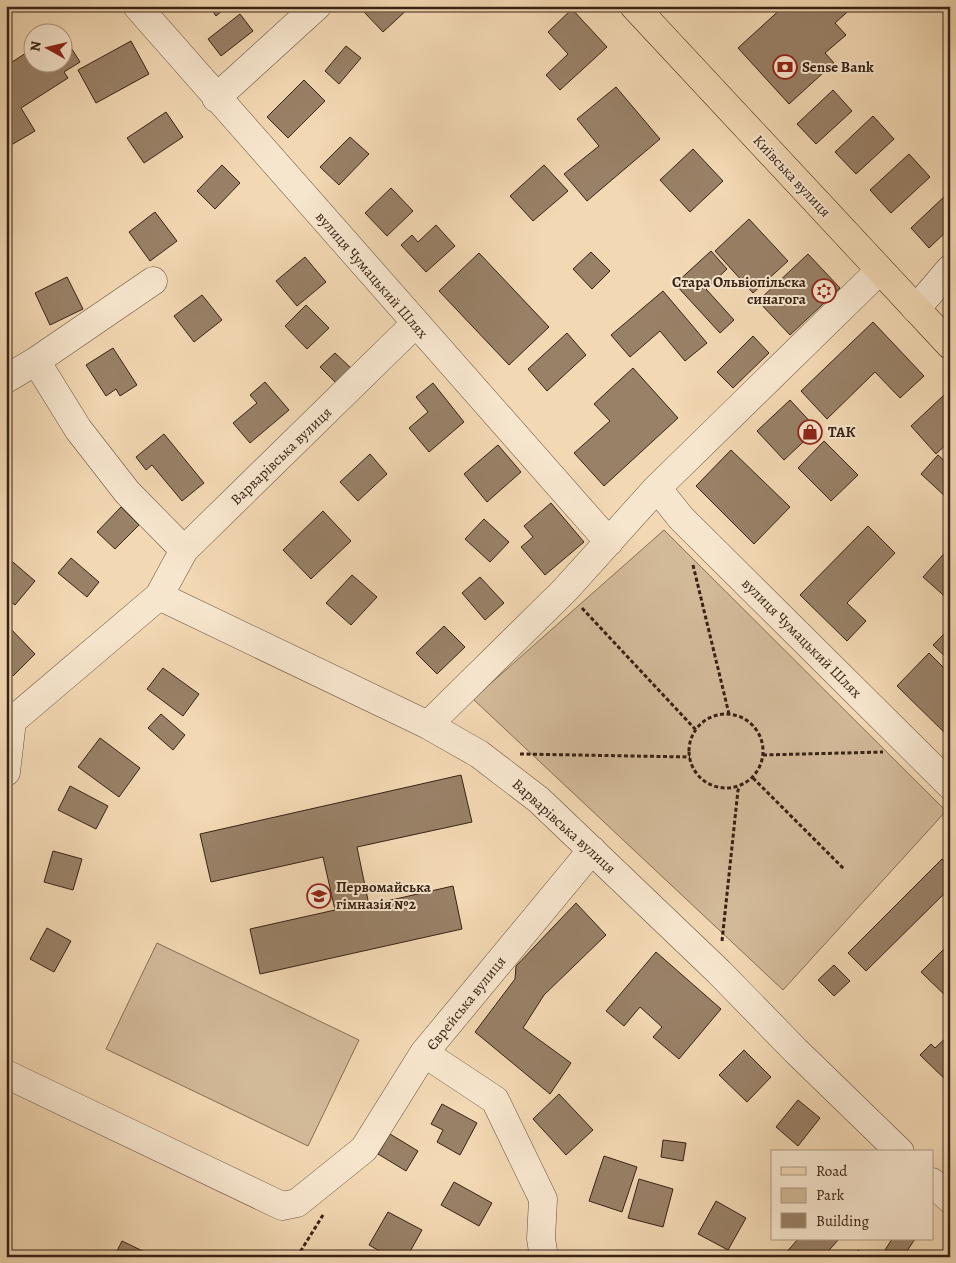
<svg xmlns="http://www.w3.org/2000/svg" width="956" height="1263" viewBox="0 0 956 1263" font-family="Alegreya,serif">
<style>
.green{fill:#d2b998;stroke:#856e56}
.building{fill:#998167;stroke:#382215}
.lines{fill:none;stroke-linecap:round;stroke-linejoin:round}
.minor-casing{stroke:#66503c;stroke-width:29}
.major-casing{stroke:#382215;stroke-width:29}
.path{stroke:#382215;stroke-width:3;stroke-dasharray:4 2.5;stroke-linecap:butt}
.minor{stroke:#f7e6ce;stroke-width:28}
.major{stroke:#f2d8b3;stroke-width:28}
.labels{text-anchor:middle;stroke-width:4;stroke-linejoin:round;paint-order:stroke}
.poi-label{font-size:15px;font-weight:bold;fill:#382215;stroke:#f7e6ce;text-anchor:start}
.street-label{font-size:15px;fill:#382215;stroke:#f7e6ce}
</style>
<rect width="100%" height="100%" fill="#f2d8b3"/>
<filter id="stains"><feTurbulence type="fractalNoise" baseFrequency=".004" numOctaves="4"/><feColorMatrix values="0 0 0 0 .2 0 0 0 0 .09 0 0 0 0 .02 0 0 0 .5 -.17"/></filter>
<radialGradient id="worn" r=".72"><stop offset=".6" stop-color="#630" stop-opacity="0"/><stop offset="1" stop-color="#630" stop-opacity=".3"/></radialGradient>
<!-- green -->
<path class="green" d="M664,530l282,281 -163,179 -310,-291z
M157,943l202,97 -51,106 -202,-97z"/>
<!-- building -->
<path class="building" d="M209,6h19l-12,10z
M370,6h39l1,1 -27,25 -19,-20z
M784,6h70l-19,17 11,12 -21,18 9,10 -45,41 -51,-56z
M572,9l35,38 -47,43 -14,-15 22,-21 -20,-22z
M240,14l13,17 -32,25 -13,-17z
M65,38l15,24 -16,10 4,6 -47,30 14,23 -29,17v-82l26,-17v13h30v-22z
M131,41l18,33 -53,29 -18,-33z
M346,46l15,12 -22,26 -14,-13z
M304,80l21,21 -37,37 -21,-21z
M616,87l44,52 -73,62 -23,-27 35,-28 -22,-27z
M833,90l19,21 -36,33 -19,-20z
M166,112l17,25 -39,26 -17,-25z
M873,116l21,23 -38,35 -21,-22z
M350,137l19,17 -30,31 -19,-18z
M693,149l30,32 -33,31 -30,-32z
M909,154l21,23 -39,36 -21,-23z
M222,165l18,18 -25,26 -18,-18z
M544,165l24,26 -35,30 -23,-25z
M391,188l22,23 -26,25 -22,-23z
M946,195l4,4v29l-21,20 -18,-20z
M155,212l22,29 -27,20 -21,-29z
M749,219l39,42 -35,32 -38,-42z
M436,225l19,21 -29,26 -25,-27 11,-10 6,7z
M711,251l16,18 -21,20 28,31 -14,13 -45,-49z
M591,252l19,19 -18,18 -19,-20z
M479,253l70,74 -40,38 -70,-74z
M808,254l32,34 -50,47 -32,-34z
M305,257l21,25 -29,24 -21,-25z
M67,277l16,32 -33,16 -15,-32z
M663,291l44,52 -22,18 -25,-30 -30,26 -19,-22z
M202,295l20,25 -28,22 -20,-26z
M306,305l23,23 -22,21 -22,-23z
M873,322l51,54 -24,22 -25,-26 -48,47 -26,-28z
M567,333l19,22 -39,36 -19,-22z
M753,336l16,17 -36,35 -16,-16z
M113,348l24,37 -17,11 -4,-7 -10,7 -20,-31z
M335,353l17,16 -15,15 -17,-17z
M633,368l45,50 -74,68 -30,-33 36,-32 -16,-17z
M265,382l24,28 -39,33 -17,-20 24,-20 -7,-8z
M433,383l31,39 -35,30 -20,-24 19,-16 -12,-15z
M944,395l6,7v39l-14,13 -25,-28z
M790,400l27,29 -33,31 -27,-29z
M164,434l40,49 -22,18 -30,-36 -6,5 -10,-13z
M824,441l34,34 -27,26 -33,-33z
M498,445l23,27 -34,30 -23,-28z
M731,450l59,57 -36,37 -58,-58z
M370,454l17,20 -29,27 -18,-19z
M938,455l12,11v29l-3,3 -26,-24z
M551,503l33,39 -39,33 -24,-28 12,-10 -9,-11z
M121,507l18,18 -24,24 -18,-17z
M323,511l28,30 -40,38 -28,-29z
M484,519l25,23 -19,20 -25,-23z
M868,526l27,27 -48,50 19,18 -19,20 -47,-46z
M950,547v54l-27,-24z
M7,557l28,24 -20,24 -9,-7z
M71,558l28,24 -12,15 -29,-24z
M352,575l25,22 -26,28 -25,-22z
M480,577l24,26 -19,17 -23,-27z
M6,624l29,30 -22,22 -7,-6z
M444,626l21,21 -28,27 -21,-21z
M950,628v33l-17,-16z
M929,653l21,21v64l-53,-52z
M163,668l36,26 -16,22 -36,-27z
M161,714l24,21 -12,15 -25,-22z
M100,738l40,30 -21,29 -41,-30z
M461,775l11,47 -115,25 12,58 84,-19 9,43 -202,45 -10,-45 85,-19 -12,-53 -112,25 -11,-48z
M70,786l38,20 -12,23 -38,-19z
M53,851l29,8 -9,31 -29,-8z
M942,859l8,7v22l-84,83 -18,-18z
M576,903l30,32 -62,60 -21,33 48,35 -21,31 -75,-62 40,-53 1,-13z
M47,928l24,13 -17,31 -24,-13z
M949,944l1,2v54l-29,-28z
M656,952l65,57 -42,50 -26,-22 9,-10 -22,-20 -16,19 -18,-15z
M834,965l16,16 -16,15 -16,-16z
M950,1034v50l-30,-29 11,-11 4,4z
M744,1050l27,27 -24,25 -28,-27z
M559,1094l34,36 -27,25 -33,-36z
M798,1100l22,18 -22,28 -22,-19z
M442,1104l35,19 -17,32 -23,-13 6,-12 -12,-6z
M390,1134l28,17 -12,20 -28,-17z
M663,1140l23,3 -3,18 -22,-4z
M604,1156l33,11 -15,45 -33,-11z
M639,1179l34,10 -10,38 -35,-9z
M454,1182l38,21 -13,23 -38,-21z
M716,1201l30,17 -18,32 -30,-16z
M388,1212l34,18 -15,27h-17l-21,-12z
M798,1239h41l-16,18h-35l-3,-3z
M892,1239h23l-12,18h-8l-10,-7z
M122,1241l27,13 -1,3h-34z
M858,1250l10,7h-15z"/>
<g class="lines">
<!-- minor casing -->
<g class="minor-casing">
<path id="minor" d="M137,6l472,536
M216,98l101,-92
M916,309l34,-40
M36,361l42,68 49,63 57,58
M6,379l30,-18 117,-80
M657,488l24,30 269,267
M159,596l269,129 51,29 60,46 180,172 77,79 104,101
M428,725l137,-135 92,-102 222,-217
M6,726l153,-130 25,-46 231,-226
M6,772l6,-51
M6,1074l276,132 15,-3 67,-54 60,-96
M932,1182l18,17
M544,1257l-3,-18 2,-40 -48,-99 -71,-47 168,-203"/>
</g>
<!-- major casing -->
<g class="major-casing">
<path id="major" d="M634,6l316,339"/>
</g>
<!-- path -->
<path class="path" d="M693,565l36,149
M582,608l114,122
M689 751a37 37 0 1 1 74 0a37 37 0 1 1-74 0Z
M520,754l170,3
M763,755l120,-3
M753,778l91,91
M722,941l16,-151 2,-3
M297,1257l26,-42"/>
<!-- minor -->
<use href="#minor" class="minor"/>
<!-- major -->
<use href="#major" class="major"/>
</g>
<!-- icons -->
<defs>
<g id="bank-ring" transform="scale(1.25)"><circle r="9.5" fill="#f7e6ce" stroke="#8f2418" stroke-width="1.5"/><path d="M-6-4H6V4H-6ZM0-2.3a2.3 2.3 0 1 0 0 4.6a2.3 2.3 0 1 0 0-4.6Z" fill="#8f2418"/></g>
<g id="synagogue-ring" transform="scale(1.25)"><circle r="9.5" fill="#f7e6ce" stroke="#8f2418" stroke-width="1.5"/><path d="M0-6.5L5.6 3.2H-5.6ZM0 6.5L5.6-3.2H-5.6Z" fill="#8f2418"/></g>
<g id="shop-ring" transform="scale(1.25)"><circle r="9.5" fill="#f7e6ce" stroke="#8f2418" stroke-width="1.5"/><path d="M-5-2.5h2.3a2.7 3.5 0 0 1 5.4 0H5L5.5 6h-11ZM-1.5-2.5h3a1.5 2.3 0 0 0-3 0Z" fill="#8f2418"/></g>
<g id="school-ring" transform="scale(1.25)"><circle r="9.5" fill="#f7e6ce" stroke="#8f2418" stroke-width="1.5"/><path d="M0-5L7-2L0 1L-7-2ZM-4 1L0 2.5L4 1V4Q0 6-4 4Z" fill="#8f2418"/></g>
</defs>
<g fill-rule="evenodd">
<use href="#bank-ring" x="785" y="67"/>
<use href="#synagogue-ring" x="824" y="291"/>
<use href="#shop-ring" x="810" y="432"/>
<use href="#school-ring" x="319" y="896"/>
</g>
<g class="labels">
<!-- poi labels -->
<g class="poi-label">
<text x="802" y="72">Sense Bank</text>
<text x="806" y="287" text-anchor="end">Стара Ольвіопільска<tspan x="806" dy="17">синагога</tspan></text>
<text x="828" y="437">ТАК</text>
<text x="336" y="892">Первомайська<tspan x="336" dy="17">гімназія №2</tspan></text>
</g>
<!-- street labels -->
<g class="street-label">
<text transform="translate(792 176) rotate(47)" y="5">Київська вулиця</text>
<text transform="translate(372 275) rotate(49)" y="5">вулиця Чумацький Шлях</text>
<text transform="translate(281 456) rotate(-44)" y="5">Варварівська вулиця</text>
<text transform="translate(802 638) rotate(45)" y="5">вулиця Чумацький Шлях</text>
<text transform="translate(564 826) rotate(42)" y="5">Варварівська вулиця</text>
<text transform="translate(466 1003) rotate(-51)" y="5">Єврейська вулиця</text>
</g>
</g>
<!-- margin -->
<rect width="956" height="1263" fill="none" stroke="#f2d8b3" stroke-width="25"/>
<rect x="8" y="8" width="941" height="1248" fill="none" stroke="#382215" stroke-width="2.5"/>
<rect x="12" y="12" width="931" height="1238" fill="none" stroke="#382215"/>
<!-- legend -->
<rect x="771" y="1150" width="162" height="90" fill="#f7e6ce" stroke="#ab9884"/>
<rect x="781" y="1167" width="25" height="8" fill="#f2d8b3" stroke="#ab9884"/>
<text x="816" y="1176" font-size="15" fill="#382215">Road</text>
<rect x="781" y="1188" width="25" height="15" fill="#d2b998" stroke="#ab9884"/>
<text x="816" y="1200" font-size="15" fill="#382215">Park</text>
<rect x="781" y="1213" width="25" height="15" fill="#998167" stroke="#ab9884"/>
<text x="816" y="1226" font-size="15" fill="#382215">Building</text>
<!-- north arrow -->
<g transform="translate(48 48) rotate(278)"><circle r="24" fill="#f7e6ce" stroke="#ab9884"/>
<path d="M0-4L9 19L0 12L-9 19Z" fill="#8f2418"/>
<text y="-8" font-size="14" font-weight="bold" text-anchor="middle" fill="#382215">N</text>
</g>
<rect width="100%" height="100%" filter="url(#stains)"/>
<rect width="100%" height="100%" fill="url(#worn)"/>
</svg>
